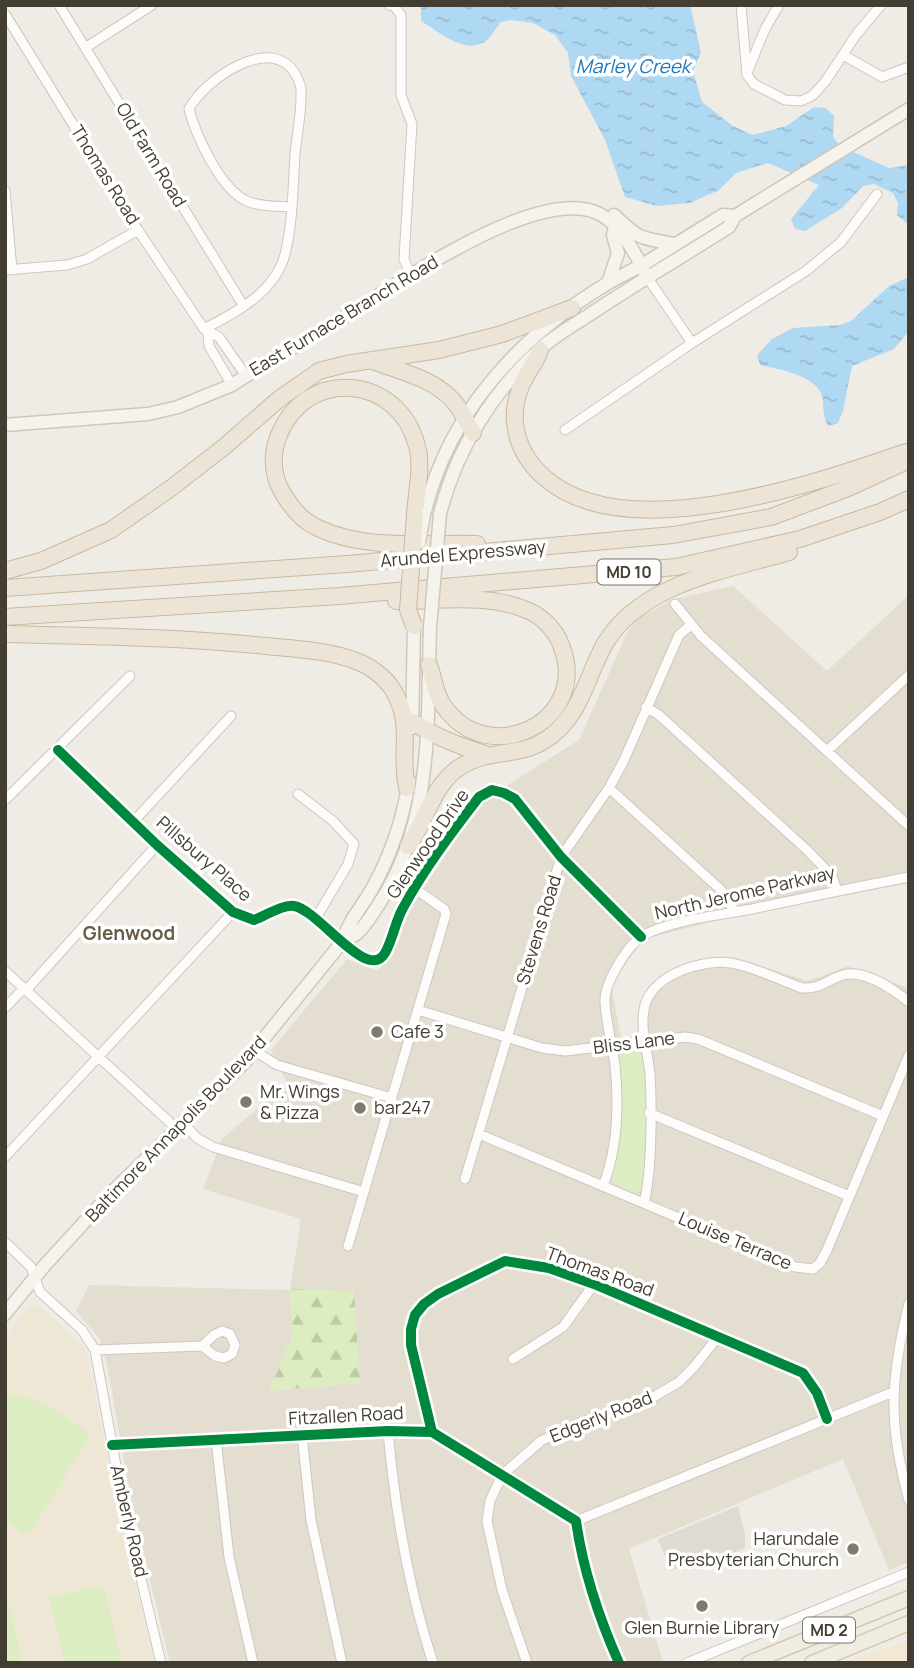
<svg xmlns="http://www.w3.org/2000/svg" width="914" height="1668" viewBox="0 0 914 1668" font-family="Manrope,sans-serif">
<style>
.residential{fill:#e4ded1;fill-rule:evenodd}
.commercial{fill:#f4e8d5}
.education{fill:#eee7d6}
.forest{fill:url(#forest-firs)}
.park{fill:#dcedc1}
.parking{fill:#dedbd5}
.water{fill:url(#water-ripples)}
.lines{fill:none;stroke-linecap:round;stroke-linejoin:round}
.street-casing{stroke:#cbc8c1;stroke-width:11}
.secondary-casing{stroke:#cfc9bb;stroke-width:15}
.primary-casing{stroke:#d4c9b0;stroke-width:17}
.highway-casing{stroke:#cab99e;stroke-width:18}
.street{stroke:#fdfcfb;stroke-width:9}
.secondary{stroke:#f6f3ec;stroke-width:12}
.primary{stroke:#f0ece2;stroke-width:14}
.highway{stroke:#ebe4d7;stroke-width:16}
.secondary-bridge-casing{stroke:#cfc9bb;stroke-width:15;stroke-linecap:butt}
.highway-bridge-casing{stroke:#cab99e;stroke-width:18;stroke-linecap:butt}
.secondary-bridge{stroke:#f6f3ec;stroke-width:12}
.highway-bridge{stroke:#ebe4d7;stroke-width:16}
.cycleway-casing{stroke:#fff;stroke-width:15}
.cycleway{stroke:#00873e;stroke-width:10}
.poi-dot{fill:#807a70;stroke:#fff;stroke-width:2.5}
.labels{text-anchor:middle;stroke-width:7;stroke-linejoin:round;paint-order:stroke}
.shield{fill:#fff;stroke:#7c776f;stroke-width:2}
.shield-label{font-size:16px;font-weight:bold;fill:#443d31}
.street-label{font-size:18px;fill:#443d31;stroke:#fff}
.poi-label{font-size:18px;fill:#443d31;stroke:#fff;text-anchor:start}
.water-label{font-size:19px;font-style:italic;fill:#1f7abb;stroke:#fff}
.neighbourhood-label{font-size:19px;font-weight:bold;fill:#685b47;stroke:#fff}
</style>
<defs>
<pattern id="forest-firs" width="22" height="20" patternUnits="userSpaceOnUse" patternTransform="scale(1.75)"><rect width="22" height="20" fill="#dcedc1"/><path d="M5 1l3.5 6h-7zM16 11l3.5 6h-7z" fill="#becca6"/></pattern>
<pattern id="water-ripples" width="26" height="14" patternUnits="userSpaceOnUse" patternTransform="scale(1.75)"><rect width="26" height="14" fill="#afd8f2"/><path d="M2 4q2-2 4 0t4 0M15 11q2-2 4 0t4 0" fill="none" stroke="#98bad0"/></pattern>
</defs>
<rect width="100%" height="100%" fill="#efece5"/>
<!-- residential -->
<path class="residential" d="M733,586l94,85 82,-76v288l-183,35 -82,21 -33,45 10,54 19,-2 4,-32 17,-27 29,-16 44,-4 74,24 40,-15 61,22v574l-20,8 -46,-111 -214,90 34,114h-493l-38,-159 -25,-139 -7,-26 -24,-28 13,-26 201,5 11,-71 -98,-30 19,-50 65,-56 -16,-33 76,-91 30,12 15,-15 17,-46 73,-109 97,-61 49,-109 11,-14 35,-18zM290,1290l70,93 -91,8 24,-56z"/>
<!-- commercial -->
<path class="commercial" d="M909,1640v23h-67z"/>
<!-- education -->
<path class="education" d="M34,1304l8,4 20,18 21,20 4,7 34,172 33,138h-149v-326l21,-28z"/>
<!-- forest -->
<path class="forest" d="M290,1289l64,2 6,92 -91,8 24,-56z"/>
<!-- park -->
<path class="park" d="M638,1051l9,16 -3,116 -4,7 -6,3 -22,-11 7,-36 -3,-90z
M5,1394c31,2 60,19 82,39l1,4 -40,68 -18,27 -6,1 -19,-14z
M104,1585l18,78h-57l-16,-65z
M9,1604l14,59h-18v-58z"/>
<!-- parking -->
<path class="parking" d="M738,1506l7,28v14l-48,20 -3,-6 -23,9 -13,-32z"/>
<!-- water -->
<path class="water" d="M421,5h269l11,47 -8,19 9,31 31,24 20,9 33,-9 28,-19 12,1 8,8 -1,21 7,9 49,22 20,-3v60l-12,-10 1,-12 -5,-10 -19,-9 -11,2 -21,22 -37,23 -10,-2 -4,-10 28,-34 -51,-22 -32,10 -17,17 -29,13 -33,3 -32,-9 -20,-57 -34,-64 -3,-23 -13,-18 -22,-12 -22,-3 -10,2c-5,6 -9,13 -14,18 -20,17 -49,-9 -66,-19z
M909,277v54l-15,18 -42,17 -9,45 -5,12 -10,3c-7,-13 -3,-24 -7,-33 -10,-19 -43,-24 -61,-28l-3,-10 15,-16 21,-11 46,-3 12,-4 38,-35z"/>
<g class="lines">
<!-- street casing -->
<g class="street-casing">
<path id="street" d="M59,5l184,300
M389,5l5,1 7,9v80l11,29 -8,135 7,17
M741,5l6,70 7,9 31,16 16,1 11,-5 13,-14 31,-47 25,-30
M5,14l133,216 66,99 15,8 27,39
M85,48l67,-43
M845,56l37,21 27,-10
M747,73l18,-44 14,-24
M5,191l7,79
M5,270l62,-5 20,-6 51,-29
M647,277l45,66
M204,329c23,-12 54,-28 69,-50 6,-8 11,-19 13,-29 7,-31 7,-64 9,-96 2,-21 7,-43 6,-64 0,-5 -3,-11 -5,-15 -24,-43 -92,5 -107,34 7,27 32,81 58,92 14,6 29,5 44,6
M208,333l1,13 23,39
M565,430l127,-87 114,-72 35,-29 36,-48
M675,604l26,32 208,190
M646,707l13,8 149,136 24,25 5,14
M58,750l99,95 76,67 21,8c11,-4 29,-16 40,-14 25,4 73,77 91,47 8,-14 10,-31 18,-45 21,-39 49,-76 76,-111l13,-7 12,3 11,6 46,58 80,80
M827,751l82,-76
M609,788l112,102 14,22
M298,794l35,27 21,23 -6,20 -32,54
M5,800l125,-124
M134,821l97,-105
M5,971l171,157
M5,1008l18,-19 6,-2 128,-142
M418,1010l124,38 23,3 120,-14 13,2 185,77
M255,1051l22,14 115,33
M649,1113l200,83
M182,1122l15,16 16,9 151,45
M479,1134l316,133 18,2 7,-6 7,-13 82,-195
M5,1157l228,-245
M465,1179l96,-322 48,-69 15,-28 55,-125 12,-10
M603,1186c15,-38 16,-81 12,-121 -3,-21 -9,-42 -10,-63 -1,-19 23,-58 39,-67 28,-15 76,-20 108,-26 52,-11 104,-22 157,-32
M644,1203c8,-32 8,-95 6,-129 -2,-22 -11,-47 -5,-69 9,-32 62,-48 91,-41 22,5 44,16 66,24 19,1 25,-8 41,-13 21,-6 50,14 66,27
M5,1242l26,25 9,25 42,38 13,20 26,144 40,169
M348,1246l98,-332 -2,-5 -30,-21
M909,1303c-19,76 -21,122 0,197
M95,1350l107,-4 13,10 9,2 8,-4 3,-9 -5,-11 -8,-3 -8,4 -12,11
M513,1359l50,-32 31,-43
M388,1431c7,79 20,156 45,232
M432,1432l-21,-87v-16l4,-14 9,-11 14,-10 67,-33 44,7 45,16 209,89 14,20 10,26
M302,1435l9,85 31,143
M216,1439l13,118 24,106
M112,1445l276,-14 44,1 144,89c7,49 23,97 43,142
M576,1521l317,-129
M527,1663l-25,-73 -15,-69 3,-20 12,-26 39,-34 31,-15 83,-30 24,-14 15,-15 23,-29
M687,1663l222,-91"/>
</g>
<!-- secondary casing -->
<g class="secondary-casing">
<path id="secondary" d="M614,215c26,25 26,23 61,29
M608,283l10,-30 -5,-18 2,-8
M5,425l143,-11 30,-7 54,-22c36,-23 73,-44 109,-66 54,-33 191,-131 254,-107 25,9 41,43 52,65
M440,514c16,-64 52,-122 101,-166 15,-13 32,-23 48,-33 46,-31 94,-59 140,-88l6,-11 174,-107
M424,515c24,-103 96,-179 184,-232 16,-9 32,-16 47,-26 23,-14 45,-28 68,-42l12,1
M412,728l2,-102
M343,941c18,-6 26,-22 36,-37 55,-83 48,-183 51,-277
M5,1314l40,-49 67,-73 132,-129 99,-122c5,-20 19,-34 29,-52 19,-34 31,-70 37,-108"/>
</g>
<!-- primary casing -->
<g class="primary-casing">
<path id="primary" d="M749,1663l160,-65
M812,1663l97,-40"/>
</g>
<!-- highway casing -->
<g class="highway-casing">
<path id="highway" d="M540,350c-3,10 -7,14 -12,23 -9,14 -15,33 -13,50 2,22 14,41 30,55 81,71 271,5 361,-26
M373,361c31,12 66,18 86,47 5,8 9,17 14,25
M415,515c1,-21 8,-49 2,-69 -18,-71 -110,-80 -138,-11 -7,16 -7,35 0,51 9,18 21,34 39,42 49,23 107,14 159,16
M5,571l36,-10 70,-31 60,-42 53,-41 55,-48 40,-28 27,-7 93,-14 63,-16 70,-26
M5,588l342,-24 326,-29 98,-18 77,-29 61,-28
M396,601c42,0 94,-8 133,10 14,6 27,20 32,34 31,76 -73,127 -118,60 -8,-11 -9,-27 -14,-40
M5,617l334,-21 337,-29 124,-28 80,-27 29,-13
M5,634c88,2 175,3 261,12 30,3 62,4 90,15 14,5 29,16 37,29 21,35 6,62 14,98
M413,722c24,16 47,24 75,33
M408,846c19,-26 24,-61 52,-79 34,-22 65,-5 98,-37 25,-23 31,-60 48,-88 36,-59 122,-72 183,-90"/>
</g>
<!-- street -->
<use href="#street" class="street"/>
<!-- secondary -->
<use href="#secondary" class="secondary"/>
<!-- primary -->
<use href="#primary" class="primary"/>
<!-- highway -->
<use href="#highway" class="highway"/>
<!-- secondary-bridge casing -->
<g class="secondary-bridge-casing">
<path id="secondary-bridge" d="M419,542l5,-27
M430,627l10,-113"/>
</g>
<!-- highway-bridge casing -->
<g class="highway-bridge-casing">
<path id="highway-bridge" d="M414,626l-6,-16 7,-95"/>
</g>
<!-- secondary-bridge -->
<use href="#secondary-bridge" class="secondary-bridge"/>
<!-- highway-bridge -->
<use href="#highway-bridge" class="highway-bridge"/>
<!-- cycleway casing -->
<g class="cycleway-casing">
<path id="cycleway" d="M58,750l99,95 76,67 21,8c11,-4 29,-16 40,-14 25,4 73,77 91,47 8,-14 10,-31 18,-45 21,-39 49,-76 76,-111l13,-7 12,3 11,6 46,58 80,80
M432,1432l-21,-87v-16l4,-14 9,-11 14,-10 67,-33 44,7 45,16 209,89 14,20 10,26
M112,1445l276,-14 44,1 144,89c7,49 23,97 43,142"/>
</g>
<!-- cycleway -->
<use href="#cycleway" class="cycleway"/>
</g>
<!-- markers -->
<g class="poi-dot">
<circle cx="377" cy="1032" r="7"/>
<circle cx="246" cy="1102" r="7"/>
<circle cx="360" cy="1108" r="7"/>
<circle cx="853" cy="1549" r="7"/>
<circle cx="702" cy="1606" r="7"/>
</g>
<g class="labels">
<!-- shield labels -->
<g class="shield">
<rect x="597.5" y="559.5" width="63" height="25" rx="5"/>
<rect x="803" y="1617.5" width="52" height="25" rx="5"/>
</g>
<g class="shield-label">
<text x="629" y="578">MD 10</text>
<text x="829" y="1636">MD 2</text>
</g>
<!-- street labels -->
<g class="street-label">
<text transform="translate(151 155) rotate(59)" y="6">Old Farm Road</text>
<text transform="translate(105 175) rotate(58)" y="6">Thomas Road</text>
<text transform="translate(344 316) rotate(-31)" y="6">East Furnace Branch Road</text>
<text transform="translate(463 554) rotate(-5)" y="6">Arundel Expressway</text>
<text transform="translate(428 844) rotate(-55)" y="6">Glenwood Drive</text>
<text transform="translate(204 859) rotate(41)" y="6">Pillsbury Place</text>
<text transform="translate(745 893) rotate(-13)" y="6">North Jerome Parkway</text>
<text transform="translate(539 930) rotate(-73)" y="6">Stevens Road</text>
<text transform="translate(634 1043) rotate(-7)" y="6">Bliss Lane</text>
<text transform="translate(176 1129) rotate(-46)" y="6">Baltimore Annapolis Boulevard</text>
<text transform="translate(735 1241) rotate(23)" y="6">Louise Terrace</text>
<text transform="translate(600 1272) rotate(20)" y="6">Thomas Road</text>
<text transform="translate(346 1416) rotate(-3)" y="6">Fitzallen Road</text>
<text transform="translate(601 1417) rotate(-22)" y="6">Edgerly Road</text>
<text transform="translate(129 1521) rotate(77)" y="6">Amberly Road</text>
</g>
<!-- poi labels -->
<g class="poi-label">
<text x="391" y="1038">Cafe 3</text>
<text x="260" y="1098">Mr. Wings<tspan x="260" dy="21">&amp; Pizza</tspan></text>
<text x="374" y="1114">bar247</text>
<text x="839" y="1545" text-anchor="end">Harundale<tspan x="839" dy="21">Presbyterian Church</tspan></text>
<text x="702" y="1634" text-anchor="middle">Glen Burnie Library</text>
</g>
<!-- water labels -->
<g class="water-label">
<text x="633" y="73">Marley Creek</text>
</g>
<!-- neighbourhood labels -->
<g class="neighbourhood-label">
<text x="129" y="940">Glenwood</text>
</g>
</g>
<!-- border -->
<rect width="914" height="1668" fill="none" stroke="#443d31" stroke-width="14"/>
</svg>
